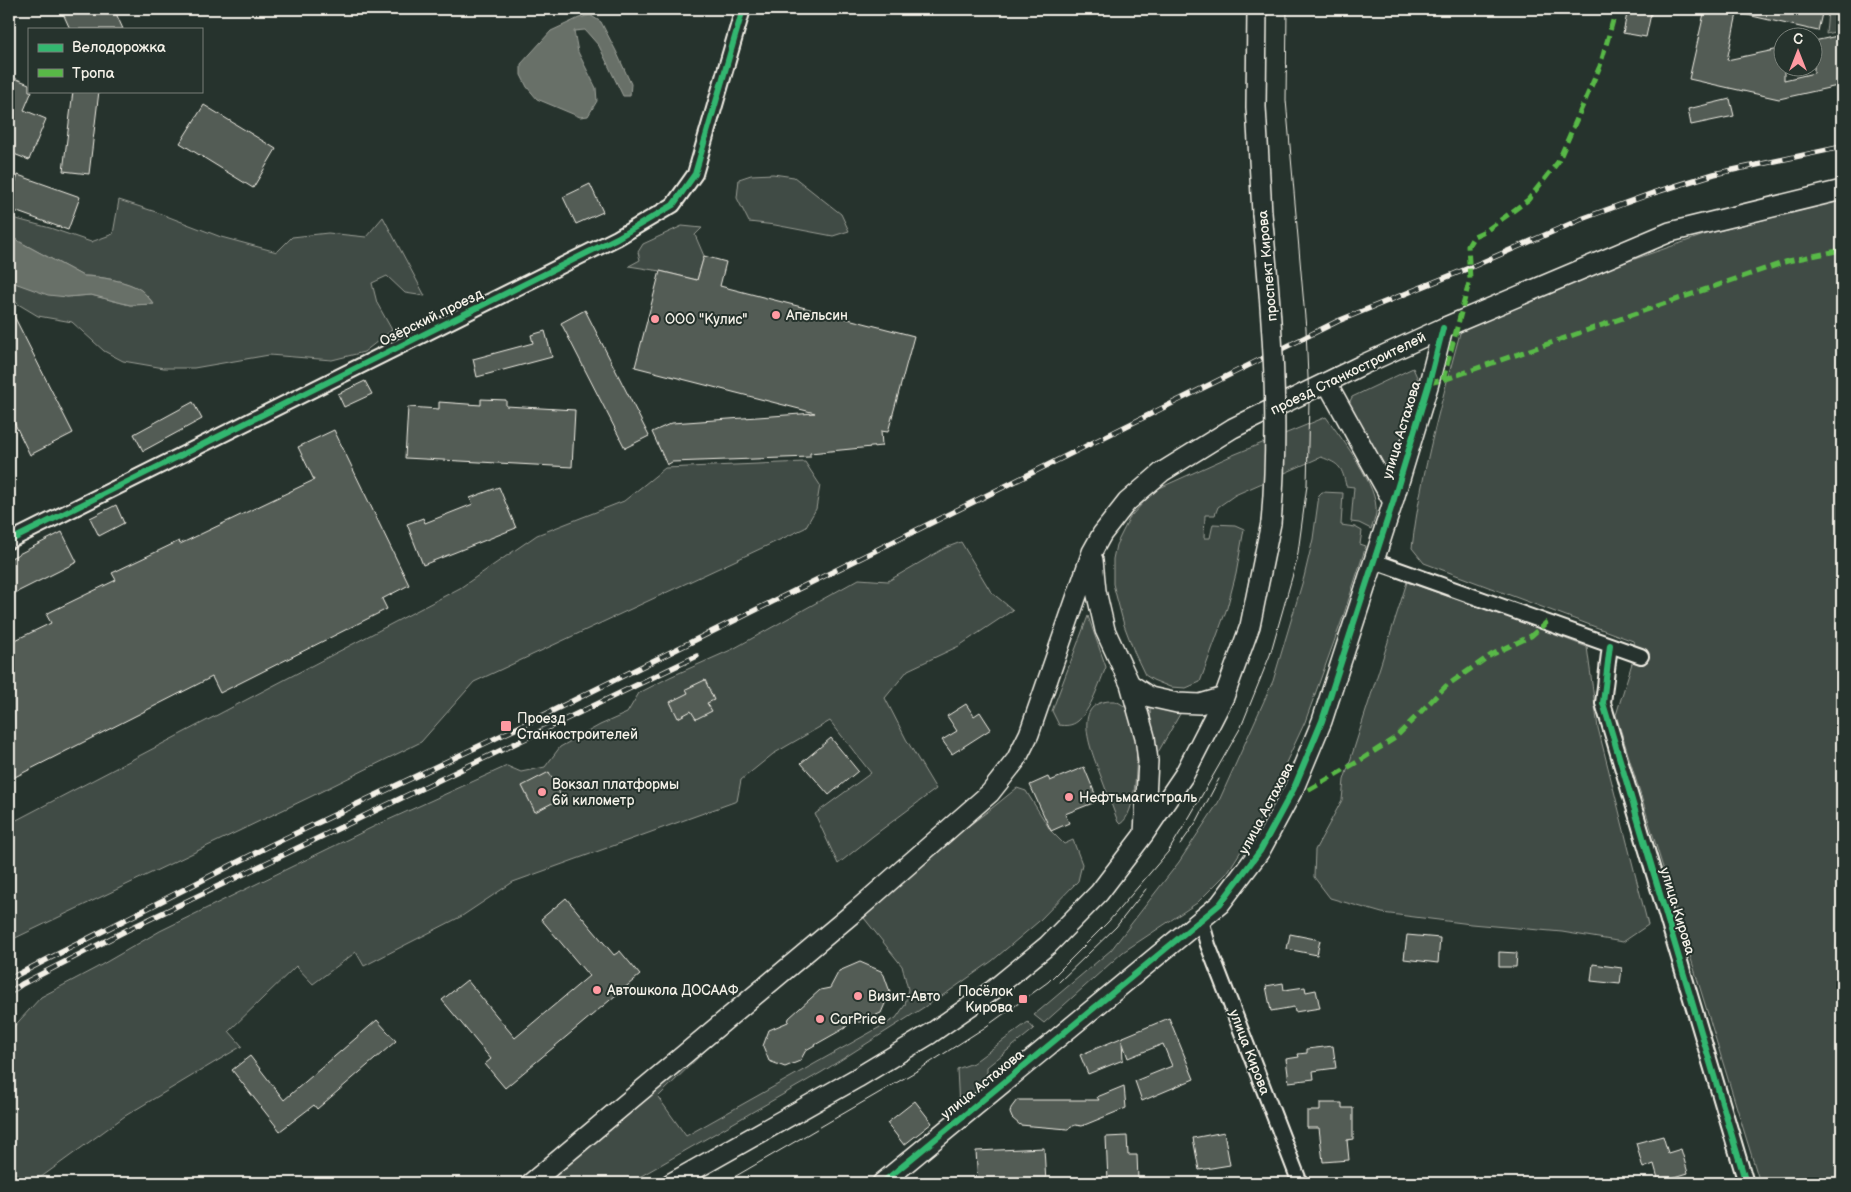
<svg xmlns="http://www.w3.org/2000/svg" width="1851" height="1192" viewBox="0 0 1851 1192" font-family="'Balsamiq Sans',sans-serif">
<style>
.green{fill:#414b45;stroke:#9a9e96}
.water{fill:#676f68;stroke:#9fa39b}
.building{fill:#525c55;stroke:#f4f1e8}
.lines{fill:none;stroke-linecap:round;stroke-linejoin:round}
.street-casing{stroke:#f4f1e8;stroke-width:18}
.secondary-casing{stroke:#f4f1e8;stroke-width:22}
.street{stroke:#26332d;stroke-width:14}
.secondary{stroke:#26332d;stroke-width:19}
.tram{stroke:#f4f1e8;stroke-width:1}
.rail-casing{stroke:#f4f1e8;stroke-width:5.5}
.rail{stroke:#26332d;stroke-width:4;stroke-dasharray:11;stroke-linecap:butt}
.secondary-bridge-casing{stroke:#f4f1e8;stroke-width:22;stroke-linecap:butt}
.secondary-bridge{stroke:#26332d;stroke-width:19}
.quiet{stroke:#58b947;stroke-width:5;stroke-dasharray:10 5;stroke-linecap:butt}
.cycleway-casing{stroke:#26332d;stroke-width:9}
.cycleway{stroke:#33b770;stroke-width:6}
.poi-dot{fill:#ff9aa2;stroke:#26332d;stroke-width:2}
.labels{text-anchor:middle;stroke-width:4;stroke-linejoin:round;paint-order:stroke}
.street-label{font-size:14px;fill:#f4f1e8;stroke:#26332d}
.poi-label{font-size:14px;fill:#f4f1e8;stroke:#26332d;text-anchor:start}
</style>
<rect width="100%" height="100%" fill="#26332d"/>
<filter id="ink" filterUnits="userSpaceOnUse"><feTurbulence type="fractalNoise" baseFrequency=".02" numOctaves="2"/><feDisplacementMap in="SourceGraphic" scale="10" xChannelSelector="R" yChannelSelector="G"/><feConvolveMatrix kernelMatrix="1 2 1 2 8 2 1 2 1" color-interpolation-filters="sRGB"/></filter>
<g filter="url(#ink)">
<!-- green -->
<path class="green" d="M1842,9v21l-16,4 2,-24z
M773,174l21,3 47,37 8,17 -16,5 -58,-11 -26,-3 -12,-24 2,-19 12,-4z
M119,200l37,12 65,25 56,15 15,-15 36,-4 38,4 17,-20 42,79 -20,-3 -18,-17 -15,7 5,20 15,27 -28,22 -32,8 -63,-5 -75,13h-30l-41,-7 -19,-10 -32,-29 -34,-6 -20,-12 -9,-10v-13l58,16 24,-2 39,10 24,-1c-4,-5 -9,-11 -14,-14 -11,-9 -43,-14 -57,-14l-74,-40v-19l41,11 41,14 22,-8z
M1842,200v983h-82l-144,-468 17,-55 11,1 -11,-20 -209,-78 -12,-15c9,-77 31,-151 51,-226l105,-40 142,-49z
M682,226l20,2 -7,7 9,21 -7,24 -37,-9 -31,-5 11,-6 -2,-8 5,-8z
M1413,368l7,16 -30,87 -5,2 -38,-65 5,-11z
M1326,417c16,22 53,69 50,96 -1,6 -3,11 -5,16l-12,-6 -8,-1 3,-35 -8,-1c-4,-19 -6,-22 -25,-29l-86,38 -17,12 -3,8h-10l-1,23h6l3,-14 22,1 9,4 -8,45 -9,34 -27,74 -14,6 -16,-1 -17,-7 -8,-5 -10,-21 -11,-29 -11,-41v-25l3,-14 14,-28 25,-27 78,-35z
M805,462l15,23 -4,24 -11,19 -331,154 -53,60 -111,55 -301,144v-117l451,-236 77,-53 87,-34 41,-33z
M1322,492l21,1 -2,32 14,2 7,4 -2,13 6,2 -23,71 -38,105 -50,107 -28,44 -30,30 -74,49 -79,71 -10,-8 77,-65 68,-88 39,-59 55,-122 31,-104 9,-38 6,-44z
M961,542l30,50 22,18 -54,36 -51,24 -23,28 21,41 30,50 -63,47 -35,28 -23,-50 56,-41 -41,-52 -57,33 -32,26 -4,21 -224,81 -51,34 -98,50 -8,-14 -43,32 -17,-18 -67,65 13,15 -117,70 -92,67h-24v-151l32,-35 55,-29 64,-37 215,-105 132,-60 14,6 24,-5 15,-20 40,-22 27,-12 12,-20 31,-16 63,-28 126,-70 29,2 57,-33z
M1407,582l104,36 76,29 11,81 50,197 -25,17 -61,-10 -91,-8 -89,-11 -52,-15 -16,-21 1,-27 27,-50 2,-20z
M1088,616l18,51c-6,15 -16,44 -28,54 -6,5 -13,5 -19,4l-7,-14z
M1115,701c11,4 20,14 23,25 1,6 -1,14 -1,20 -1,18 0,68 -17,78l-2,-2c-6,-16 -12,-32 -18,-48 -9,-24 -31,-75 15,-73z
M1153,704l31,3 -31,54 -3,-54z
M1017,788l9,3 25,40 13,13 9,-4 9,24 -4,17 -40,41 -46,39 -44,31 -126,80 -193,111h-86l186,-156 -71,70 28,39 210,-118 9,-13 3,-16 -6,-23 -38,-48c12,-19 27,-29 43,-44 36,-30 74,-56 110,-86z
M1028,1022l6,7 -47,38v19l-28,22 -2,-39 16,-6z"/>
<!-- water -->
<path class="water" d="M590,15l11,7 15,29 15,33 -1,12h-7l-24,-50 -14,-16 -11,1 4,21 18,36 1,13 -9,15 -8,1 -43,-18 -10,-12 -6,-12v-11l30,-33 28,-13z
M9,236l74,40c14,0 46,5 58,14 5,4 9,10 13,14l-24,1 -39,-10 -24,2 -19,-2 -39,-14z"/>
<!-- building -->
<path class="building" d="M61,9h53l9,20h-53z
M1628,9h24l-6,28 -23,-4z
M1705,9h33l-11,51 57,-12v32l30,-7v-32l28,-6v50l-63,14 -90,-20z
M1744,9h79l-5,22 -75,-17z
M9,76l20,8v7h3l-8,19 22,9 -17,41 -20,-8z
M73,91h26l-10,83 -26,-3z
M1730,99l4,17 -43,9 -3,-16z
M204,105l72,44 -23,39 -73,-45z
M18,175l62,22 -12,33 -59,-21v-8z
M590,184l13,28 -27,12 -13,-27z
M704,256l22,6 -6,24 194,50 -26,96 -7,-1 1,15 -72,7v4l-138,5 -5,3 -15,-33 20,-9 143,-10 -180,-46 25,-96 37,9z
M9,306l64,127 -43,22 -21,-43z
M585,310l64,126 -24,12 -64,-125z
M545,331l7,26 -75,20 -4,-18 60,-16 -2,-8z
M365,381l7,13 -28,13 -6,-13z
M481,399l25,1v6l69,4 -3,57 -167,-9 3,-51 31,2v-7l42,3z
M193,402l9,17 -59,32 -9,-17z
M334,430l75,155 -27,14 5,10 -167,84 -8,-16 -203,103v-137l42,-20 -5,-9 70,-34 -4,-7 67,-32 1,3 134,-64 -16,-33z
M499,487l17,41 -93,37 -16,-41 16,-6 2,5 48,-19 -3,-6z
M116,505l8,18 -25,13 -9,-18z
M62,532l15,30 -68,34v-37z
M705,680l9,20 -7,3 5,8 -16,8 -5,-8 -13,7 -8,-16 18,-9 -2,-4z
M966,704l8,12 6,-4 11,17 -39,25 -10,-14 15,-9 -10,-15z
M831,738l27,33 -29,24 -28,-32z
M1084,767l14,34 -33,13 4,9 -18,8 -21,-46 18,-8 2,4z
M549,772l13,26 -27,14 -13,-26z
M566,898l48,57 6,-4 20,24 -135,113 -20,-24 6,-5 -49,-59 25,-20 48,58 74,-62 -48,-57z
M1290,934l30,6 -3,15 -30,-6z
M1407,935l33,3 -2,25 -34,-4z
M1499,952l18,1 -1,14h-17z
M860,962l21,9 3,4 6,17 -9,21 -21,9 -9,-1 -6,7 -39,22 -6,11 -15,6 -16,-6 -6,-15 6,-16 19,-8 1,-4 31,-28 10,-2 9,-17z
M1593,964l29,4 -2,16 -29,-3z
M1283,983l1,7 21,-3 1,5 10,-2 4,18 -25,4 -1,-5 -23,4 -5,-25z
M1169,1018l25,61 -52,22 -7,-20 37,-15 -9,-22 -35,14 -6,-17 1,19 -35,14 -8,-19z
M377,1020l19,21 -79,68 -3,-4 -34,26 -48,-61 18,-14 34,44z
M1333,1046l3,22 -23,3 1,8 -25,3 -3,-23 13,-2 -1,-3 9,-1v-4z
M1124,1086l2,22 -44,18 -7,-1 -7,4 -48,-4 -8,-7 -2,-5 1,-5 6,-8h82l-2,-3z
M915,1101l17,22 -28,22 -17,-22z
M1320,1103h22v5h11v31l-6,1 2,20 -26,2 -4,-34h-12v-17h13z
M1224,1132l6,33 -31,5 -6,-32z
M1127,1136l1,19h9l1,25 -30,1 -2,-44z
M1663,1136l5,17 13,-4 7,24 -29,9 -5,-18 -11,4 -7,-25z
M1044,1148l2,35h-68l-2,-32z"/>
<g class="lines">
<!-- street casing -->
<g class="street-casing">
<path id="street" d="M9,541l608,-303 56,-33 22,-31 48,-165
M1374,561l267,95
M1610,645l-7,58 143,480
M1201,920l7,25 92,238"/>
</g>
<!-- secondary casing -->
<g class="secondary-casing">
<path id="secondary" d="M1257,9l-1,98 6,106
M1327,383l66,119
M1093,560l3,31 9,39 25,54 15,53 3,24 -4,72
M1130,684l20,13 27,6 23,1 24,-7
M531,1183l328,-275 131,-115 26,-33 13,-26 63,-182 10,-18 25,-32 35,-30 71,-44 129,-63 81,-37 227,-96 172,-42
M671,1183l186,-105 73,-44 63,-44 55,-45 51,-52 45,-59 40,-59 40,-78 26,-71 21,-103
M882,1183l338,-279 40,-53 34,-63 28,-67 71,-219 36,-119 14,-55"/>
</g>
<!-- street -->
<use href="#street" class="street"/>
<!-- secondary -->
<use href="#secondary" class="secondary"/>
<!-- tram -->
<path class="tram" d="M1180,845l17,-24 22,-42
M1059,982l57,-55 30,-38
M724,1183l196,-114 64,-41 64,-46 60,-60 60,-70 22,-36 51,-89 29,-72 27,-95 10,-75 2,-83 -3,-73 -20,-229 1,-91"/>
<!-- rail casing -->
<g class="rail-casing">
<path id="rail" d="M9,979l260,-133 269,-128 800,-397 131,-53 115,-50 69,-25 61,-19 128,-27
M9,993l13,-9 105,-54 570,-274"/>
</g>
<!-- rail -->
<use href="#rail" class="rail"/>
<!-- secondary-bridge casing -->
<g class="secondary-bridge-casing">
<path id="secondary-bridge" d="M1262,213c10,104 18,206 9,310"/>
</g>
<!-- secondary-bridge -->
<use href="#secondary-bridge" class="secondary-bridge"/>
<!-- quiet -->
<path class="quiet" d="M1443,380l27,-101 -2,-33 6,-10 13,-6 41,-30 30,-38 42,-96 14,-49
M1429,383l14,-3 345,-119 54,-11
M1309,790l50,-29 36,-23 51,-52 45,-31 40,-19 16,-14"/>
<!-- cycleway casing -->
<g class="cycleway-casing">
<path id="cycleway" d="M9,541l608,-303 56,-33 22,-31 48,-165
M1610,645l-7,58 143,480
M882,1183l338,-279 40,-53 34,-63 28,-67 71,-219 36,-119 14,-55"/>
</g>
<!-- cycleway -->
<use href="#cycleway" class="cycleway"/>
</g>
</g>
<!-- markers -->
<g class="poi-dot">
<circle cx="776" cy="315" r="5"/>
<circle cx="655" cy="319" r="5"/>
<rect x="500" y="720" width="12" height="12" rx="2.5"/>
<circle cx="542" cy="792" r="5"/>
<circle cx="1069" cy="797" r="5"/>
<circle cx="597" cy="990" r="5"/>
<circle cx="858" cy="996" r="5"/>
<rect x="1018" y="994" width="10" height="10" rx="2.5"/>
<circle cx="820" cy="1019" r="5"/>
</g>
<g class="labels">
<!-- street labels -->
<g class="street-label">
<text transform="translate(1267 266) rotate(-95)" y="5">проспект Кирова</text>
<text transform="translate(431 317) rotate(-26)" y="5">Озёрский проезд</text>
<text transform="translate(1348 373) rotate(-26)" y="5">проезд Станкостроителей</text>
<text transform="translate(1401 430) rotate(-73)" y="5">улица Астахова</text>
<text transform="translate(1266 808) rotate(-62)" y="5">улица Астахова</text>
<text transform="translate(1678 911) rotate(73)" y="5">улица Кирова</text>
<text transform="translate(1250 1052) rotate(69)" y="5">улица Кирова</text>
<text transform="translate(982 1084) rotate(-39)" y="5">улица Астахова</text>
</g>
<!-- poi labels -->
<g class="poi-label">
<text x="786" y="320">Апельсин</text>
<text x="665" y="324">ООО "Кулис"</text>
<text x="517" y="723">Проезд<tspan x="517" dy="16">Станкостроителей</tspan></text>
<text x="552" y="789">Вокзал платформы<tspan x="552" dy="16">6й километр</tspan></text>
<text x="1079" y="802">Нефтьмагистраль</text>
<text x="607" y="995">Автошкола ДОСААФ</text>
<text x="1013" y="996" text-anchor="end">Посёлок<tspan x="1013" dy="16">Кирова</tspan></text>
<text x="868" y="1001">Визит-Авто</text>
<text x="830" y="1024">CarPrice</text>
</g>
</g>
<!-- margin -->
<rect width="1851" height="1192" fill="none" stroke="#26332d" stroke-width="30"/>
<rect x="15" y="15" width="1821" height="1162" fill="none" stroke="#f4f1e8" stroke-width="2" filter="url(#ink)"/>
<!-- legend -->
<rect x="28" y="28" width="175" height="65" fill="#26332d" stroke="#787f78"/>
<rect x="38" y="44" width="25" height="8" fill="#33b770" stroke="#787f78"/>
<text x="72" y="52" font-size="15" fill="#f4f1e8">Велодорожка</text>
<rect x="38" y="69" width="25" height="8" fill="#58b947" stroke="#787f78"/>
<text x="72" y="78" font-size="15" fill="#f4f1e8">Тропа</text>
<!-- north arrow -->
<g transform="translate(1798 52)"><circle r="24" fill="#26332d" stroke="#787f78"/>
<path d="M0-4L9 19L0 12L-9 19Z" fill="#ff9aa2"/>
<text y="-8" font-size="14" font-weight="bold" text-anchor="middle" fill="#f4f1e8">С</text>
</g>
</svg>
